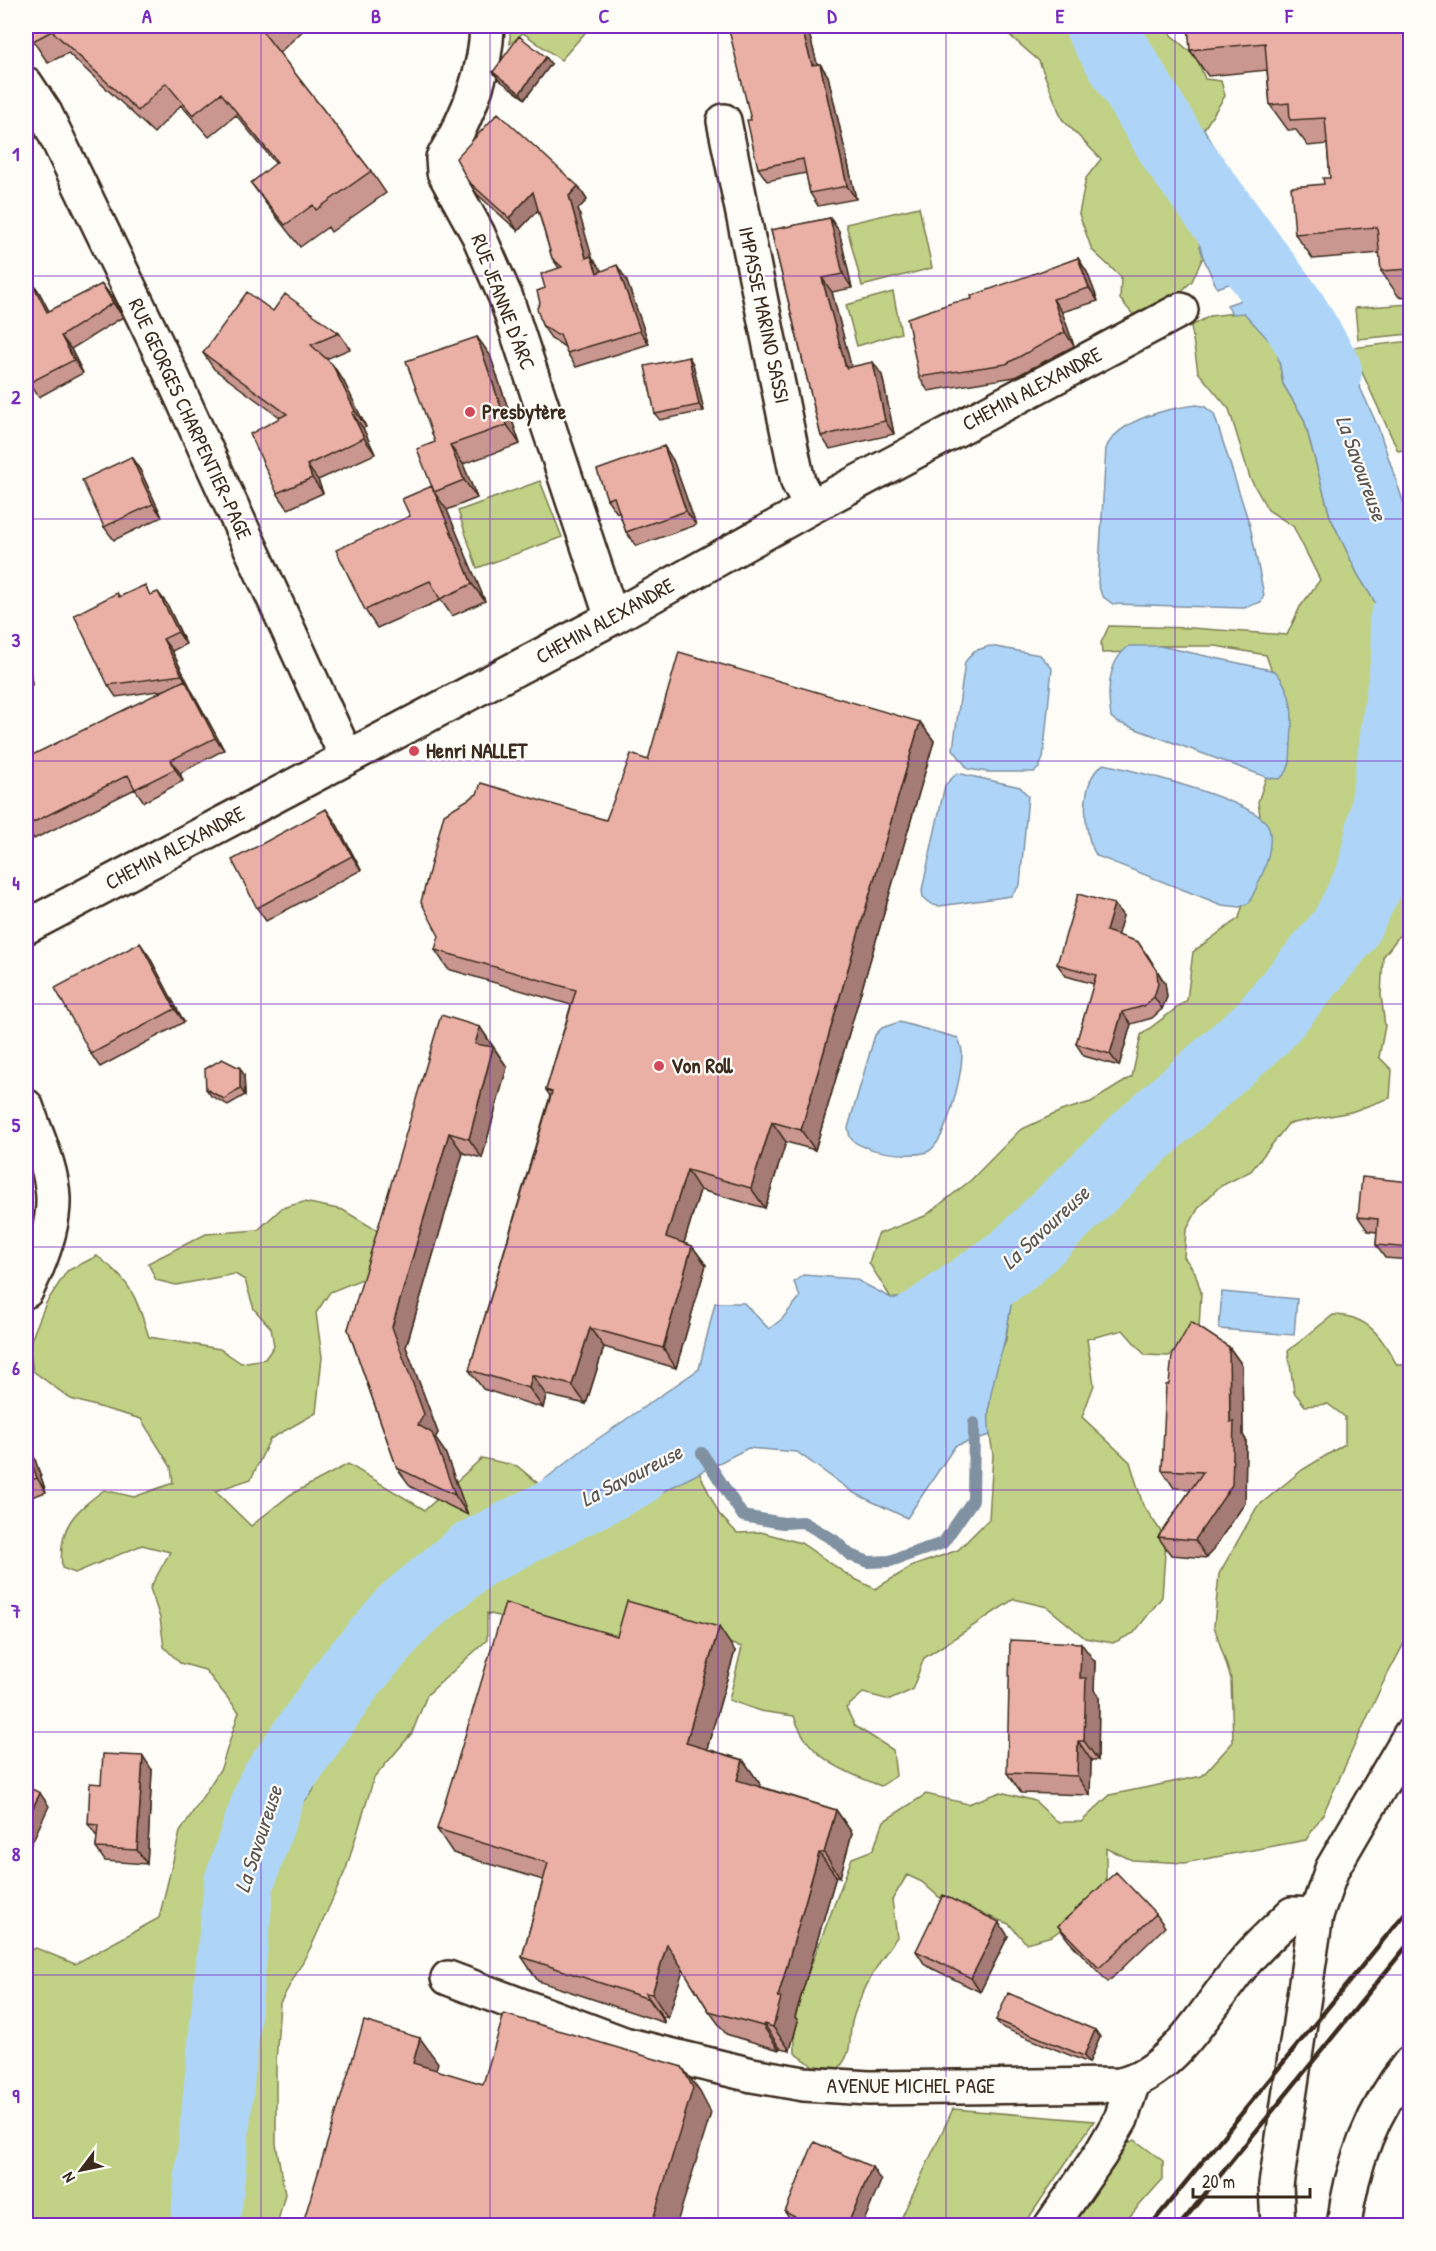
<svg xmlns="http://www.w3.org/2000/svg" width="1436" height="2251" viewBox="0 0 1436 2251" font-family="'Patrick Hand',sans-serif">
<style>
.green{fill:#c1d286;stroke:#7e7e52;stroke-width:1.5}
.water{fill:#aed5f8;stroke:#8091a1;stroke-width:1.5}
.lines{fill:none;stroke-linecap:round;stroke-linejoin:round}
.stream{stroke:#8091a1;stroke-width:12}
.river{stroke:#aed5f8;stroke-width:70}
.minor-casing{stroke:#3b2a1e;stroke-width:38}
.tertiary-casing{stroke:#3b2a1e;stroke-width:38}
.minor{stroke:#fdfcf7;stroke-width:33}
.tertiary{stroke:#fdfcf7;stroke-width:33}
.rail{stroke:#3b2a1e;stroke-width:4.5}
.wall{fill:#c9978f;stroke:#3b2a1e;stroke-width:1.5}
.shaded-wall{fill:#a47b74;stroke:#3b2a1e;stroke-width:1.5}
.building{fill:#eab0a6;stroke:#3b2a1e;stroke-width:1.5}
.grid{fill:none;stroke:#7b2cbf;stroke-width:1.5;stroke-opacity:0.55}
.poi-dot{fill:#d1495b;stroke:#fdfcf7;stroke-width:2}
.labels{text-anchor:middle;stroke-width:4.5;stroke-linejoin:round;paint-order:stroke}
.street-label{font-size:21px;fill:#3b2a1e;stroke:#fdfcf7}
.poi-label{font-size:21px;font-weight:bold;fill:#3b2a1e;stroke:#fdfcf7;text-anchor:start}
.water-label{font-size:22px;font-style:italic;fill:#585554;stroke:#fdfcf7}
.neatline{fill:none;stroke:#7b2cbf;stroke-width:2}
.grid-label{font-size:20px;text-anchor:middle;font-weight:bold;fill:#7b2cbf}
</style>
<rect width="100%" height="100%" fill="#fdfcf7"/>
<filter id="ink" filterUnits="userSpaceOnUse"><feTurbulence type="fractalNoise" baseFrequency=".0167" numOctaves="2"/><feDisplacementMap in="SourceGraphic" scale="12" xChannelSelector="R" yChannelSelector="G"/><feConvolveMatrix kernelMatrix="1 2 1 2 8 2 1 2 1" color-interpolation-filters="sRGB"/></filter>
<g filter="url(#ink)">
<!-- green -->
<path class="green" d="M510,26h81l-30,34 -38,-27 -13,11z
M999,26h110l24,44 9,-9 -1,-28 -7,-7h33l4,9 26,23 8,21 16,2 4,15 -21,33 -30,-1 -34,-28v34l55,92 8,31 -11,24 -27,26 -30,10 -15,-18 1,-22 -29,-27 -13,-36 7,-36 15,-19 -39,-40 -23,-58z
M919,207l13,61 -70,18 -16,-62z
M893,292l8,41 -44,13 -11,-41z
M1410,304v30l-52,5 -3,-31z
M1244,312l33,36 6,36 21,35 26,97 28,59 22,35 6,21 10,18 -3,36 -12,26 29,15v196l-27,35 -2,38 4,31 -6,31 13,13 -2,28 -39,14 -63,12 -37,47 -32,16 -20,20 -13,24 -2,26 11,15 6,20 -2,36 -30,28 -24,-1 -22,-25 -36,9 7,46 -12,32 48,45 13,43 23,34 -4,58 -28,36 -21,10 -28,-5 -38,-31 -33,-8 -90,59 -12,32 -22,10 -27,-7 -17,15 9,18 38,24 3,26 -15,10c-37,-14 -74,-29 -87,-70l-34,-5 -31,-11 13,-53 -101,-30 -11,34 -143,-38v27l-60,55 -15,38 -38,45 -28,91 -34,76 -32,58 -4,59v82l9,50 -8,31h-48l18,-157 1,-68 15,-111 25,-68 25,-30 14,-43 34,-30 63,-89 44,-54 41,-14 12,-17 -60,5 -43,32 -31,73 -39,41 -64,31 -37,60 -15,49 -14,80 -31,310 -161,1v-274l10,-4 39,16 84,-46 21,-86 41,-64 18,-56 -34,-42 -25,-7 -16,-16 -4,-29 -10,-30 20,-36 -28,-7 -67,28 -13,-5c-4,-41 11,-55 42,-78l30,7 39,-14 -2,-16 -30,-48 -70,-20 -38,-28 -4,-26 17,-42 21,-32 30,-15c35,26 39,41 52,81l71,12 21,14 24,-4 9,-13 -3,-18 -17,-19 -9,-29 -10,-6 -59,11 -20,-5 -8,-17 58,-29 52,-4 24,-22 22,-6 39,8 40,24 -18,44 -35,14 -14,21 6,44 -6,56 -46,26 -19,40 -36,12 36,35 39,-31 58,-31 77,46 57,-52 35,8 33,27 -4,41 50,-8 103,-54 20,42 18,19 24,-1 40,11 50,34 24,12 38,-23 45,-16 31,-31 4,-64 -5,-32 3,-41 15,-43 5,-39 -65,-14 -25,13 -30,-1 -22,-35 9,-29 47,-18 46,-36 49,-50 41,-19 30,-9 41,-25 9,-42 46,-35 6,-48 46,-34 24,-82 -5,-34 20,-62 3,-43 -15,-42 -50,-9h-56l-28,6 -30,1 -1,-10 8,-17 82,2 96,7 13,-28 20,-27 -27,-54 -25,-16 -18,-32 -21,-69 -31,-37 -7,-46 19,-10z
M1410,341v108l-12,2 -47,-103z
M540,481l22,56 -85,31 -19,-57z
M1333,1315c36,0 48,22 64,50h13v267l-28,53 -59,129 -17,26 -122,23 -52,-3 -26,-12v34l-19,28 -35,26 -26,7 -17,-19 -70,-27 -17,-15 -15,-7 -15,25 5,37c-18,24 -33,49 -43,78 -8,22 2,33 -15,53l-26,-2 -18,-13 -1,-43 58,-152 21,-8 11,-29 42,-27 42,10 33,-12 34,9 22,21h24l29,-27 92,-19 31,-34 -2,-63 -17,-53 5,-52 38,-67 45,-37 43,-26v-27l-17,-13 -23,2 -11,-14 -6,-41z
M953,2109l141,12 -70,104h-126z
M1135,2140l28,21v18l-41,46 -59,1 53,-79z"/>
<!-- water -->
<path class="water" d="M1140,99l34,29 30,1 79,136 -66,23 -14,-31 -8,-31 -55,-92z
M1295,281l43,58 40,88 26,77 6,33v189l-29,-15 12,-26 3,-36 -10,-18 -6,-21 -22,-35 -28,-59 -26,-97 -21,-35 -6,-35 -33,-36 -12,1 -5,-9z
M1197,405l8,2 9,7 36,112 14,69 -3,7 -17,6 -131,-4 -11,-8 -4,-12 8,-136c13,-29 63,-40 91,-43z
M990,646l50,9 12,13 -9,90 -4,10 -5,4h-47l-19,-3 -15,-20 12,-87 9,-11z
M1129,646h31l115,25c24,26 16,59 15,91l-3,9 -7,8 -11,-1 -152,-56 -6,-5c-4,-25 -4,-55 18,-71z
M1104,764c27,6 159,38 165,64 6,24 -10,55 -20,75l-9,4 -18,-2 -125,-49c-15,-20 -18,-79 7,-92z
M957,773l63,14 8,9 -8,89 -9,11 -71,10 -7,-1 -10,-8 -1,-7 23,-105z
M899,1022l59,16c2,5 5,12 4,18 -1,21 -15,84 -33,95 -14,8 -71,1 -79,-14 -1,-3 -1,-6 -2,-9l27,-93 7,-7z
M981,1267l31,33c-3,16 -5,32 -9,47 -8,29 -18,57 -13,88l-35,11 -48,72 -53,-25 -57,-41 -49,-4 -152,78 -48,18 -2,-10 4,-40 -11,-10 47,-37 113,-78 16,-66h29l25,26 13,-10 18,-22 -6,-15 9,-7 52,4 36,19 30,1z
M1222,1292l75,7 -3,36 -75,-6z"/>
<g class="lines">
<!-- stream -->
<path class="stream" d="M702,1453l41,63 40,7 20,-1 31,18 16,15 19,7 21,-1 53,-18 30,-43 1,-77"/>
<!-- river -->
<path class="river" d="M1100,26l77,128 115,157 35,60
M910,1333l106,-75 126,-123 121,-108 81,-97 27,-53 13,-61 23,-166 -3,-28
M205,2226l34,-343 33,-96 78,-112 55,-64 68,-56 161,-82"/>
<!-- minor casing -->
<g class="minor-casing">
<path id="minor" d="M487,26c-1,46 -20,92 -44,132l1,14 34,62 28,64 106,320
M26,84l19,29 128,265 174,380
M724,121l74,361 13,25
M26,927l586,-309 199,-111 370,-197
M26,1106c10,29 26,61 27,92 1,30 -14,67 -27,93
M448,1978l176,66 128,31 52,9 65,4 251,-3c56,-12 92,-87 129,-128 13,-15 29,-29 43,-43l24,1
M1051,2226l49,-71 21,-36 12,-37
M1344,2226c7,-60 29,-117 66,-163"/>
</g>
<!-- tertiary casing -->
<g class="tertiary-casing">
<path id="tertiary" d="M1278,2226l-2,-41 40,-270 16,-46 78,-134"/>
</g>
<!-- minor -->
<use href="#minor" class="minor"/>
<!-- tertiary -->
<use href="#tertiary" class="tertiary"/>
<!-- rail -->
<path class="rail" d="M1150,2226l260,-319
M1179,2226l231,-284"/>
</g>
<!-- wall -->
<path class="wall" d="M26,26l122,2 3,-2h157l-29,27 92,118 15,22 -55,39 -3,-5 -28,20 -33,-42 -16,-22 25,-19 -40,-49 -27,22 -28,-32 -27,28 -86,-80 -20,10 -15,-22z
M807,26l10,38h3l8,12 28,123 -38,7 -8,-13 -4,-20 -39,8 -9,-13 -7,-48z
M1410,26v270l-11,1 -18,-26 -1,-18 -67,6 -18,-25 29,-50 6,-6 -3,-34 -19,2 -12,-16h-8l-18,-25 -3,-35 -59,6 -18,-26z
M551,64l-26,35 -27,-20 -5,-7z
M468,181l110,5 9,14 -9,9 13,47 10,15 25,8 23,65 -73,23 -9,-14 -2,-6 -14,-9 -9,-13 -2,-22 5,-15 14,-20 -7,-10 -14,-48 -20,21 -41,-37z
M830,218l9,13 13,57 -20,4 19,75 31,8 12,59 -64,15 -9,-13 -50,-206z
M1078,258l9,14 11,29 -36,11 12,34 -59,31 -87,14 -9,-14 53,-78z
M30,279l9,13 10,19 63,-14 11,20 -52,32 12,24 -44,24 -10,-14z
M273,311l66,22 11,16 -24,10 17,21 23,47 -3,1 12,26 -57,26 5,13 -35,16 -11,-16 4,-75 -67,-49 -11,-16z
M477,337l13,18 30,89 -57,20 14,34 -30,12 38,91 -33,15 -11,-16 -64,28 -12,-18 45,-94 22,-30 3,-44z
M689,357l4,7 11,47 -44,9 -5,-6z
M131,457l9,13 22,47 -48,23 -10,-13z
M673,460l23,65 -60,21 -10,-14 -7,-20 -2,1 -10,-14z
M117,593l3,4 31,-2 16,9 19,40 -14,7 18,36h-1l4,6 31,57 -44,23 3,8 -39,21 -9,-13 -101,50 -8,-13 139,-136 -49,7 -8,-12z
M26,638l6,47h-6l3,24 -3,1z
M920,722l14,19 -119,409 -29,-8 -21,66 -65,-18 -16,53 8,3 14,19 -30,103 -72,-21 -18,57 -40,-9 -3,13 -60,-19 -14,-19 81,-274 -4,-6 25,-85 -123,-36 -13,-19 171,-130 42,-60z
M336,823l25,47 -95,51 -9,-13z
M1114,904l9,12 -6,19 30,19 18,29 2,14 -5,12 -10,9 -21,6 -12,42 -35,-10 -8,-12 18,-60 -28,-8 -9,-12z
M149,956l35,66 -84,45 -9,-13z
M480,1027l27,40 -25,91 -19,-5 -57,194 32,86 -3,5 10,14 23,63 -57,-28 -14,-19 -49,-139z
M240,1068l4,7 1,20 -17,10 -17,-9 -5,-7z
M1410,1182v78l-25,-2 -9,-13 1,-13 -9,-1 -10,-14z
M1229,1347l13,18 1,70 3,5 -1,63 -38,55 -36,-3 -13,-18 33,-48 -17,-1 -12,-18 7,-86z
M26,1433l20,59 -20,7z
M617,1636l118,15 -28,98 36,11 17,24 -1,2 77,24 16,23 -12,44 -4,-1 -41,141 3,4 -8,29 -10,-2 -1,2 -53,-16 -17,-23 -26,-42 -15,49 -6,-2 3,7 -127,-42 -16,-24 21,-77 -90,-27 -16,-24z
M1095,1662l-1,28 5,7 -1,63h-7l-1,35 -69,-2 -14,-20z
M152,1770l-5,94 -42,-3 -9,-13 1,-11 -9,-13z
M1156,1914l9,13 -57,55 -40,-42 -10,-14z
M1008,1936l-28,56 -55,-27 -9,-14z
M996,2020l99,10 5,7 -11,26 -88,-36z
M881,2181l-89,42 -7,-11z"/>
<!-- shaded-wall -->
<path class="shaded-wall" d="M801,26h6l14,52 -9,-13z
M546,57l5,7 -26,35 -5,-6z
M820,64l8,12 28,123 -9,-13z
M578,186l9,14 -9,9 18,62 -10,-13 -17,-62z
M533,192l9,14 -24,25 -9,-13z
M830,218l9,13 13,57 -9,-14z
M591,256l10,13 5,17 -9,-13z
M1078,258l9,14 11,29 -9,-13z
M617,265l9,14 23,65 -9,-13z
M822,278l10,14 23,89 -9,-13z
M30,279l9,13 17,33 -9,-13z
M102,284l10,13 11,20 -10,-14z
M1053,299l9,13 12,34 -9,-14z
M61,336l10,13 12,24 -9,-13z
M477,337l13,18 30,89 -13,-19z
M689,357l4,7 11,47 -5,-6z
M873,362l9,13 12,59 -9,-13z
M332,364l11,16 23,47 -11,-16z
M352,413l11,15 12,26 -11,-16z
M450,445l13,19 14,34 -13,-18z
M664,446l9,14 23,65 -10,-14z
M131,457l9,13 22,47 -9,-13z
M307,465l11,15 5,13 -11,-15z
M434,492l13,18 38,91 -13,-17z
M158,592l9,12 19,40 -8,-12z
M26,638v1l6,46 -6,-10z
M163,639l9,12 18,36 -8,-12z
M185,680l8,13 31,57 -9,-12z
M26,685l3,24 -3,-4z
M920,722l14,19 -119,409 -14,-20z
M171,760l9,13 3,8 -8,-12z
M326,809l10,14 25,47 -9,-14z
M1114,904l9,12 -8,28 -9,-13z
M1138,942l27,41 2,14 -5,12 -8,-12z
M140,943l9,13 35,66 -9,-13z
M1122,1012l9,12 -12,42 -9,-12z
M480,1027l13,20 -5,16 -13,-19z
M493,1047l14,20 -25,91 -13,-19z
M240,1068l4,7 1,20 -5,-7z
M772,1122l14,20 -21,66 -14,-20z
M449,1133l14,20 -57,194 32,86 -3,5 10,14 23,63 -13,-20 -37,-70 -26,-98z
M687,1170l13,20 -20,66 -14,-19z
M692,1246l14,19 -30,103 -13,-20z
M590,1328l14,19 -18,57 -14,-19z
M1229,1347l13,18 1,70 3,5 -1,63 -38,55 -12,-18 35,-118z
M532,1375l14,20 -3,13 -14,-20z
M26,1433l20,59 -9,-14 -11,-32z
M719,1627l16,24 -33,115 -16,-23z
M1081,1643l14,19 -1,28 5,7 -1,63 -14,-19 -4,-63z
M1078,1741l13,19 -1,35 -13,-19z
M143,1756l9,14 -5,94 -10,-14z
M743,1760l17,24 -6,19 -17,-23z
M40,1793l9,13 -23,49v-33z
M836,1810l16,23 -12,44 -16,-24z
M819,1853l17,23 -41,141 3,4 -8,29 -17,-23 5,-30z
M999,1922l9,14 -28,56 -9,-14z
M667,1944l17,23 -16,51 -16,-24z
M645,1993l17,23 3,7z
M764,2024l16,24 -1,2 -16,-24z
M1095,2030l5,7 -11,26 -5,-7z
M420,2038l18,25 -8,25 -17,-25z
M682,2067l18,25 11,21 -35,113h-25z
M872,2167l9,14 -19,45h-15z"/>
<!-- building -->
<path class="building" d="M26,26h119l3,2 3,-2h118l-6,6 108,139 -55,39 -3,-5 -28,20 -34,-42 26,-21 -56,-69 -28,22 -27,-32 -28,28 -86,-80 -19,10z
M728,26h73l11,39 8,-1 27,122 -37,7 -7,-34 -45,9 -11,-48h4z
M1188,26h222v243l-29,2 -4,-44 -82,7 -4,-47 33,-3 -1,-6h7l-5,-60 -35,2 -1,-17 -19,2 -5,-62 -75,7z
M519,36l27,21 -26,36 -27,-21z
M498,113l80,73 -9,10 17,62 5,-2 6,17 20,-8 23,66 -73,22 -7,-19 -3,1 -15,-10 -5,-17 3,-5 -3,-12 8,-3 -4,-14 21,-7 -10,-9 -19,-66 -24,26 -41,-37 -12,-23z
M830,218l13,56 -21,4 24,90 27,-6 12,59 -64,15 -50,-206z
M1078,258l11,30 -36,11 12,33 -59,32 -87,13 -12,-59 45,-15 20,-4 -1,-3z
M30,279l17,33 55,-28 11,19 -52,33 13,24 -45,23 -3,-7v-95z
M247,292l26,19 12,-17 54,39 -28,12 21,19 23,47 -3,2 12,25 -57,27 5,13 -35,15 -27,-59 37,-20 -84,-61z
M477,337l30,88 -57,20 14,35 -30,12 -17,-43 18,-7 -29,-81z
M689,357l10,48 -44,9 -10,-48z
M664,446l22,65 -60,21 -12,-35 -7,2 -10,-29z
M131,457l22,47 -49,23 -22,-47z
M432,486l40,98 -32,15 -10,-18 -65,29 -29,-60 74,-34 -8,-17z
M145,585l5,10 8,-3 20,40 -15,7 19,36 -74,10 -34,-70 43,-22 2,4z
M679,652l241,70 -119,408 -29,-8 -21,66 -64,-18 -21,67 26,9 -29,102 -73,-20 -18,57 -40,-10 -3,13 -60,-18 83,-278 -6,-2 30,-100 -141,-40 4,-14 -18,-34 23,-88 33,-20 4,-11 125,37 25,-66 17,6z
M185,680l30,58 -44,22 4,9 -40,20 -7,-14 -102,51v-68z
M326,809l26,47 -95,52 -25,-48z
M1078,894l36,10 -8,27 32,11 19,29 1,13 -4,13 -10,9 -22,6 -12,42 -34,-10 20,-69 -39,-11z
M140,943l35,66 -84,45 -36,-66z
M441,1015l39,12 -5,17 18,3 -24,92 -20,-6 -57,194 32,87 -6,11 14,8 23,62 -58,-27 -49,-139z
M222,1059l18,9v20l-16,11 -18,-10 -1,-20z
M1362,1177l48,5v66l-34,-3 2,-26 -20,-2z
M1191,1322l38,25 1,75h4l-2,63 -37,55 -37,-3 45,-65 -41,-2 4,-85 3,-1 3,-28z
M26,1446l11,32 -11,4z
M627,1601l92,26 -33,116 57,17 -6,20 99,30 -12,43h-5l-41,144 3,1 -8,29 -9,-3 -1,2 -54,-15 -42,-67 -15,50 -7,-1 4,6 -127,-42 26,-94 -111,-34 68,-226 112,33z
M1010,1640l71,3 -1,35h6l-2,63h-6l-1,35 -70,-3z
M103,1754l40,2 -6,94 -41,-2 2,-23 -10,-1 2,-41 11,1z
M26,1786l14,7 -14,29z
M1116,1872l40,42 -57,54 -41,-42z
M943,1895l56,27 -28,56 -55,-27z
M1008,1993l87,37 -11,26 -88,-36z
M504,2014l178,53 11,21 -42,138h-349l62,-205 56,17 -7,25 70,21z
M814,2142l58,25 -25,59h-56l4,-9 -10,-5z"/>
</g>
<!-- grid -->
<path class="grid" d="M261,26v2200M490,26v2200M718,26v2200M946,26v2200M1175,26v2200M26,276h1384M26,519h1384M26,761h1384M26,1004h1384M26,1247h1384M26,1490h1384M26,1732h1384M26,1975h1384"/>
<!-- markers -->
<g class="poi-dot">
<circle cx="470" cy="412" r="6"/>
<circle cx="414" cy="751" r="6"/>
<circle cx="659" cy="1066" r="6"/>
</g>
<g class="labels">
<!-- street labels -->
<g class="street-label">
<text transform="translate(503 302) rotate(69)" y="7">RUE JEANNE D'ARC</text>
<text transform="translate(764 315) rotate(78)" y="7">IMPASSE MARINO SASSI</text>
<text transform="translate(1032 389) rotate(-28)" y="7">CHEMIN ALEXANDRE</text>
<text transform="translate(190 419) rotate(65)" y="7">RUE GEORGES CHARPENTIER-PAGE</text>
<text transform="translate(605 621) rotate(-29)" y="7">CHEMIN ALEXANDRE</text>
<text transform="translate(175 848) rotate(-28)" y="7">CHEMIN ALEXANDRE</text>
<text x="911" y="2093">AVENUE MICHEL PAGE</text>
</g>
<!-- poi labels -->
<g class="poi-label">
<text x="482" y="419">Presbytère</text>
<text x="426" y="758">Henri NALLET</text>
<text x="671" y="1073">Von Roll</text>
</g>
<!-- water labels -->
<g class="water-label">
<text transform="translate(1362 468) rotate(70)" y="8">La Savoureuse</text>
<text transform="translate(1045 1227) rotate(-43)" y="8">La Savoureuse</text>
<text transform="translate(631 1475) rotate(-27)" y="8">La Savoureuse</text>
<text transform="translate(258 1839) rotate(-72)" y="8">La Savoureuse</text>
</g>
</g>
<!-- margin -->
<rect width="1436" height="2251" fill="none" stroke="#fdfcf7" stroke-width="66"/>
<!-- north arrow -->
<g transform="translate(81 2170) rotate(238)" stroke="#fdfcf7" stroke-width="4.5" paint-order="stroke">
<path d="M0-4.5L10 22L0 15L-10 22Z" fill="#3b2a1e"/>
<text y="-9" font-size="16" font-weight="bold" text-anchor="middle" fill="#3b2a1e">N</text>
</g>
<!-- scale -->
<path d="M1193 2188v9h117v-9" fill="none" stroke="#3b2a1e" stroke-width="3"/>
<text x="1202" y="2188" font-size="18" fill="#3b2a1e" stroke="#fdfcf7" stroke-width="4.5" paint-order="stroke">20 m</text>
<rect x="33" y="33" width="1370" height="2185" class="neatline"/>
<g class="grid-label">
<text x="147" y="23">A</text>
<text x="376" y="23">B</text>
<text x="604" y="23">C</text>
<text x="832" y="23">D</text>
<text x="1060" y="23">E</text>
<text x="1289" y="23">F</text>
<text x="16" y="161">1</text>
<text x="16" y="404">2</text>
<text x="16" y="647">3</text>
<text x="16" y="890">4</text>
<text x="16" y="1132">5</text>
<text x="16" y="1375">6</text>
<text x="16" y="1618">7</text>
<text x="16" y="1861">8</text>
<text x="16" y="2103">9</text>
</g>
</svg>
